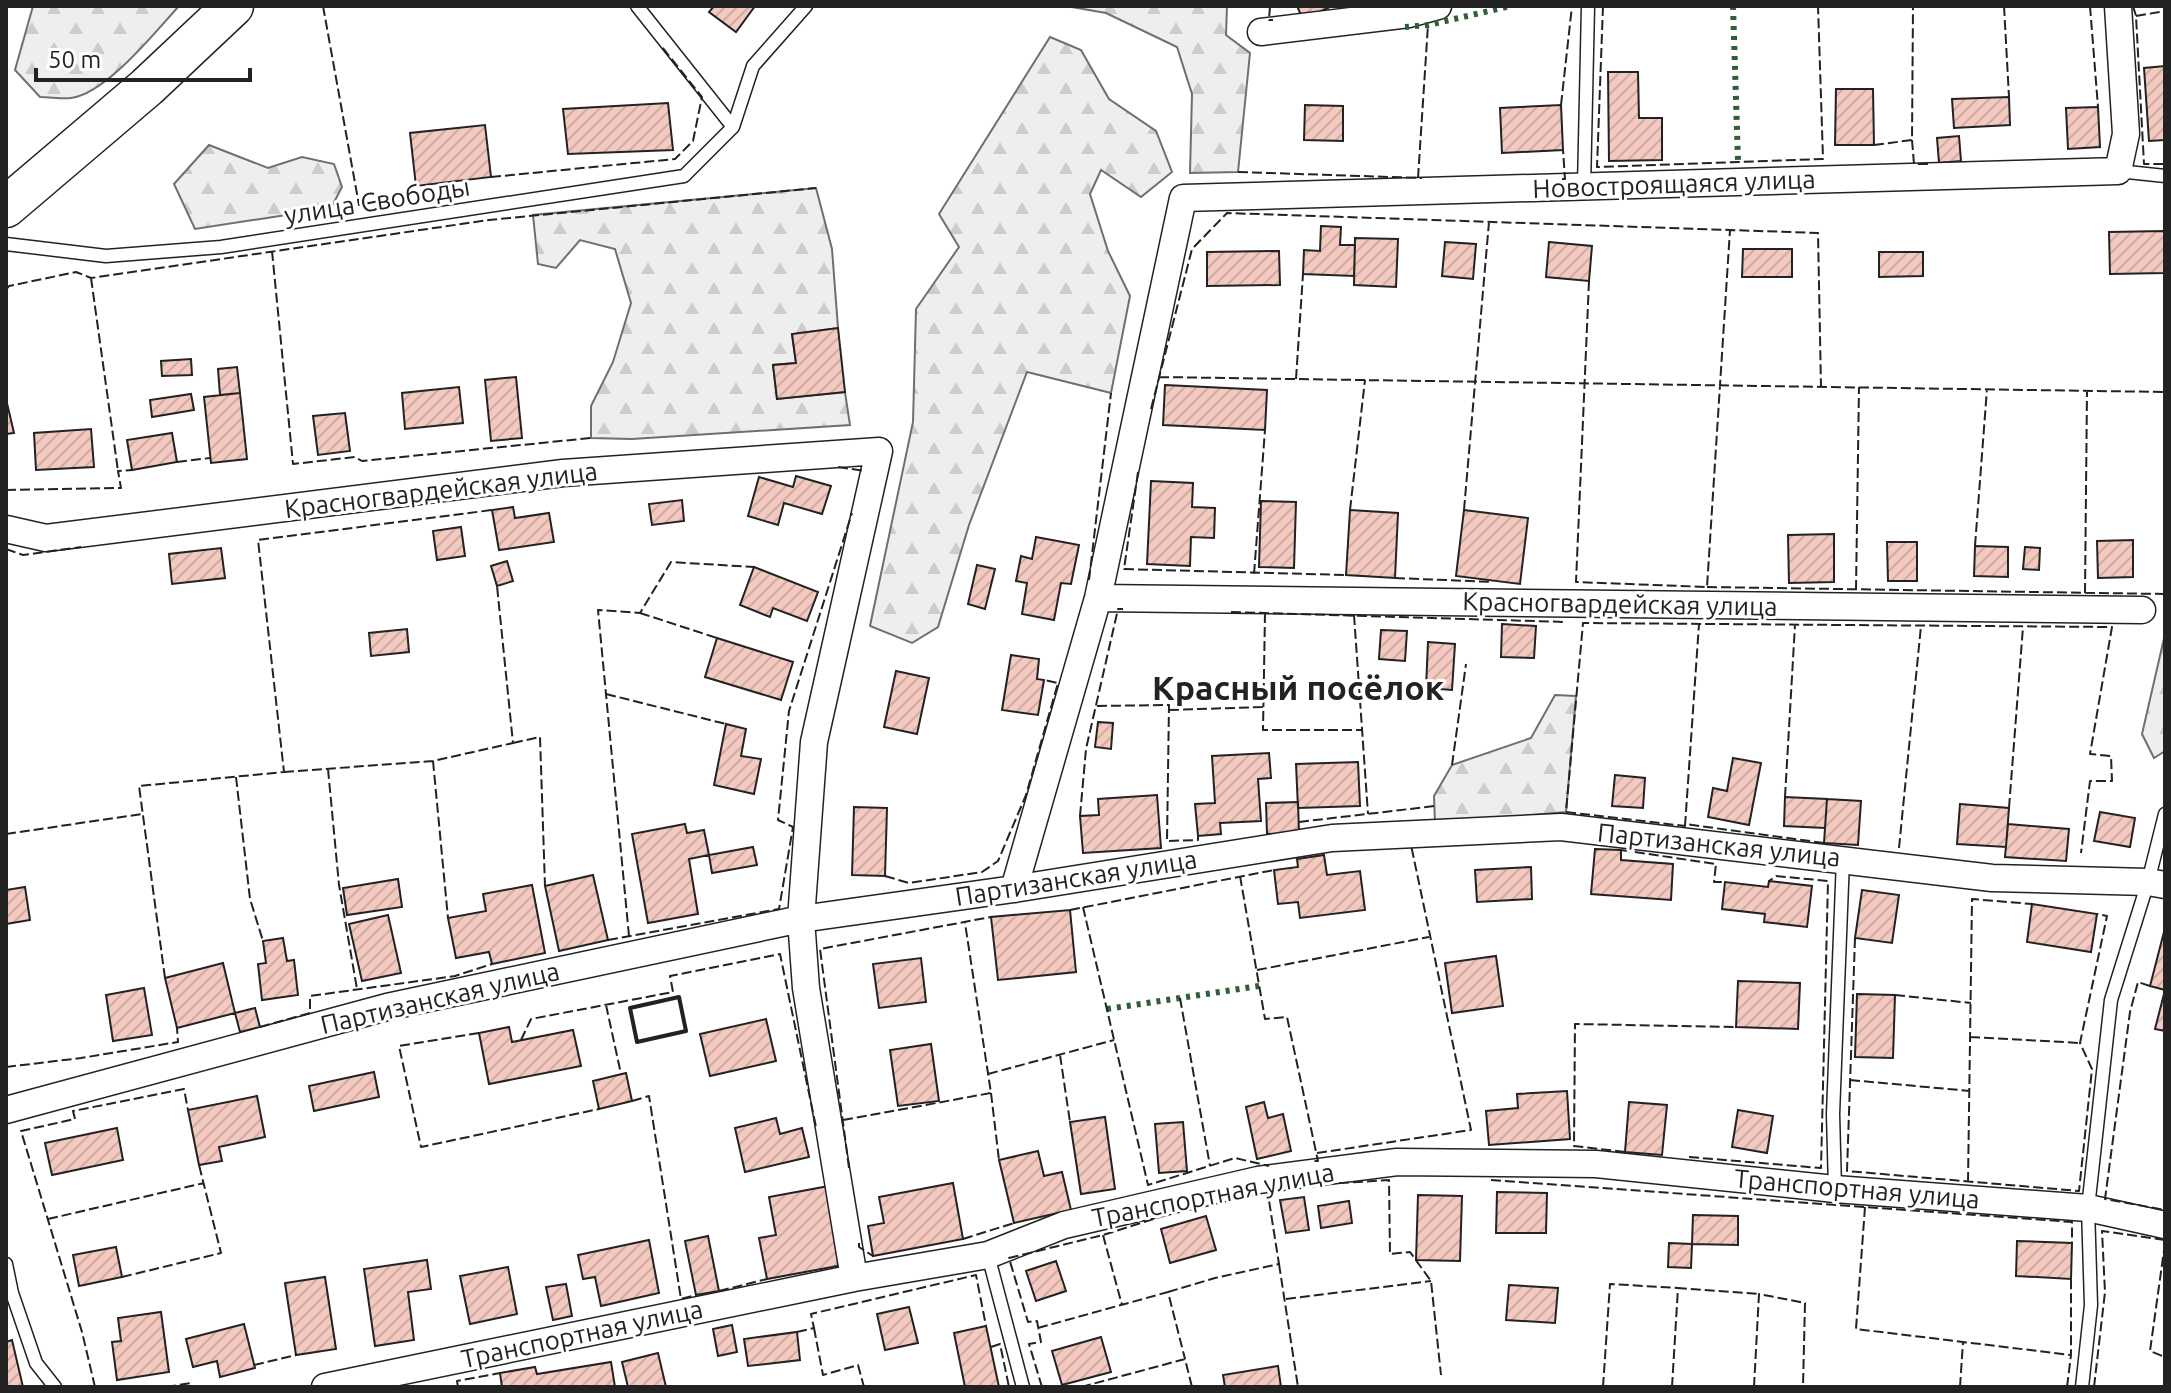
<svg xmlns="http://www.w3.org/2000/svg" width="2171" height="1393" viewBox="0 0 2171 1393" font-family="Ubuntu,sans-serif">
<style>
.forest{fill:url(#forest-firs);stroke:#6f6f6f;stroke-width:2}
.building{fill:url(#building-hatch);stroke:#222;stroke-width:2}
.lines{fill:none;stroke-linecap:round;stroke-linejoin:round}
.service-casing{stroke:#222;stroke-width:15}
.minor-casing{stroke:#222;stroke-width:29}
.primary-casing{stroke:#222;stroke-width:43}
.service{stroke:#fff;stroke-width:12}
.minor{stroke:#fff;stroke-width:26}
.primary{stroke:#fff;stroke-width:40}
.hedge{stroke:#2f5e38;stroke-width:6;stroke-dasharray:4 6;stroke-linecap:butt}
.fence{stroke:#222;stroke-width:2;stroke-dasharray:10 4;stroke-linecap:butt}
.wall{stroke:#222;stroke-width:4}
.labels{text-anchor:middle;stroke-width:6;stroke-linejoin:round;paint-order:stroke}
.street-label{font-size:26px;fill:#222;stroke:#fff}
.district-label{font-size:34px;font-weight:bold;fill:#222;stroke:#fff}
</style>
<defs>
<pattern id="forest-firs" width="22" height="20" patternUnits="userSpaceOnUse" patternTransform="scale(2)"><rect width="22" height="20" fill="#eee"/><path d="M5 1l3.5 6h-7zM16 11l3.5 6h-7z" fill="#ccc"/></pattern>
<pattern id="building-hatch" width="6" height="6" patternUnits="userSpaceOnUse" patternTransform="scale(2)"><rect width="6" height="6" fill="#f3c9c0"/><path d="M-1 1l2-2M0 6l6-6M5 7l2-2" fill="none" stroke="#d0aca5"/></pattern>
</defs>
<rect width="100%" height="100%" fill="#fff"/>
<!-- forest -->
<path class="forest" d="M33,6h146c-23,25 -73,88 -108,92 -9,1 -21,-1 -31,-1l-25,-27z
M1066,6h161l-1,29 24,18 -12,119 -48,1 2,-79 -15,-47 -71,-34z
M1050,37l31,13 28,49 47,32 16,41 -31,25 -40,-27 -11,24 18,57 22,45 -19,97 -84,-21 -58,153 -31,102 -26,16 -42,-17 43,-204 3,-113 43,-62 -20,-33z
M209,145l59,23 34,-11 32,7 8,23 -11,21 -136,21 -21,-45z
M816,188l16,61 6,79 -46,6 4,29 -23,2 4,34 68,-7 5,33 -218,14 -41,-1v-32l22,-44 18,-59 -16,-54 -35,-9 -24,28 -18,-4 -5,-49z
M2165,634v117l-11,7 -12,-24z
M1555,695l21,1 -10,116 -131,12 -1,-28 18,-31 79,-27z"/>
<!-- building -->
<path class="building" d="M714,6h41l-19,26 -27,-20z
M1297,6h35l-29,14z
M2165,66v74l-16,1 -5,-73z
M1608,72h30l1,46h23v42l-53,1z
M1836,89h37l1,56h-39z
M2009,97l1,28 -56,3 -2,-29z
M668,103l5,47 -105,4 -5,-45z
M1305,105l38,1v35l-39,-1z
M1561,105l2,45 -61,3 -2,-45z
M2098,107l2,40 -32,2 -2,-41z
M485,125l6,52 -75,9 -6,-53z
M1959,136l2,25 -22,2 -2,-25z
M1321,226l20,1 -1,18h15l-1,31 -51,-2 1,-24 16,1z
M2165,231v42l-55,1 -1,-42z
M1355,238l43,1 -2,48 -42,-2z
M1445,242l31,2 -3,35 -31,-3z
M1549,242l43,4 -3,35 -43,-4z
M1743,249h49v28h-50z
M1279,251l1,34 -73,1v-34z
M1879,252h44v24l-44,1z
M838,328l7,64 -68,7 -4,-34 23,-2 -4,-29z
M191,359l1,16 -30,1 -1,-15z
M237,367l3,26 -20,2 -2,-26z
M516,377l6,61 -31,3 -6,-61z
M1165,385l102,5 -2,40 -102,-5z
M459,387l4,36 -58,6 -3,-36z
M240,393l7,66 -36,4 -7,-66z
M191,394l3,16 -42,7 -2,-17z
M6,399l8,34 -8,1z
M345,413l5,38 -32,4 -5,-39z
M91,429l3,38 -58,3 -2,-37z
M172,433l5,29 -45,8 -5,-30z
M796,476l35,10 -9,28 -38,-11 -6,22 -30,-9 11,-39 34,10z
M1151,481l42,2 -1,24 23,1 -1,30 -23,-1 -1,29 -43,-2z
M682,500l2,21 -32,4 -3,-21z
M1261,501l35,1 -2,66 -35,-1z
M513,507l2,11 34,-5 5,29 -55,8 -7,-40z
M1350,510l48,3 -3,65 -49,-3z
M1464,510l64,8 -8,66 -64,-8z
M461,527l4,29 -28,4 -4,-29z
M1834,534v48l-45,1 -1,-48z
M1036,537l43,8 -8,39 -10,-1 -7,37 -32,-6 5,-31 -11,-2 5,-25 11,3z
M2133,540v37l-35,1 -1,-37z
M1887,542h30v39h-29z
M1975,546l33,1v30l-34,-1z
M2025,547l15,1 -1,22 -16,-1z
M221,548l4,30 -53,6 -3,-30z
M507,561l6,20 -16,5 -6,-20z
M977,565l18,4 -10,40 -17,-5z
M754,567l64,25 -11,29 -34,-13 -3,9 -30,-12z
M1502,624l34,2 -2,32 -33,-1z
M407,629l2,23 -38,4 -2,-23z
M1381,630l26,1 -2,30 -26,-2z
M717,638l76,24 -12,38 -76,-23z
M1428,642l27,2 -3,46 -26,-2z
M1011,655l28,4 -2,20 7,1 -6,35 -36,-5z
M896,671l33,7 -12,56 -33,-7z
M1098,722l15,1 -2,26 -16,-2z
M726,724l20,5 -5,27 20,3 -7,35 -40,-9z
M1269,753l2,25 -13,1 3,42 -41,2 1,11 -23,2 -3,-32 20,-1 -3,-47z
M1733,758l28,5 -12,62 -41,-8 5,-29 14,3z
M1358,762l2,44 -62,2 -2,-44z
M1615,775l30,3 -2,30 -31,-2z
M1157,795l4,53 -78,5 -3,-37 19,-1 -1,-16z
M1785,797l42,2 -2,29 -41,-2z
M1827,799l34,2 -3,44 -34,-2z
M1298,802l1,31 -32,1 -1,-31z
M1960,804l49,4 -3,39 -49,-3z
M854,807l33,1 -2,68 -33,-1z
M2100,812l35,6 -5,29 -36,-6z
M685,824l2,9 17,-3 5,25 -20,4 9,55 -50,9 -16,-89z
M2008,824l61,5 -3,32 -61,-4z
M753,847l4,18 -45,8 -3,-18z
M1595,849l26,1v10l52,4 -2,36 -80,-6z
M1324,855l3,20 33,-4 5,39 -65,8 -2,-16 -20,2 -4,-34 24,-3 -1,-8z
M1531,867l1,32 -55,3 -2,-32z
M593,875l15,65 -49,11 -14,-65z
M398,879l4,28 -55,8 -4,-27z
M1769,881l43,5 -5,41 -43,-5 1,-8 -43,-5 3,-27 43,5z
M532,885l13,68 -53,11 -3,-12 -33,6 -8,-40 38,-7 -3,-17z
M25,887l5,33 -24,4v-34z
M1862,890l37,5 -7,48 -37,-5z
M2032,904l65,10 -6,38 -64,-10z
M1070,910l6,62 -78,8 -7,-63z
M388,915l13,58 -39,8 -13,-57z
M2165,928v103l-10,-2 10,-39 -15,-4z
M283,938l4,23 7,-1 4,35 -36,5 -4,-36 8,-1 -3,-22z
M1496,956l7,50 -51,7 -7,-50z
M921,958l5,44 -47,6 -6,-44z
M223,963l12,50 -58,15 -12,-50z
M1738,981l62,2 -2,46 -62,-2z
M144,988l8,47 -39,6 -7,-46z
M1857,994l38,1 -2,63 -38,-1z
M255,1008l5,19 -20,5 -5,-19z
M766,1019l10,42 -66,15 -10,-42z
M509,1027l3,15 61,-12 8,36 -92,18 -10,-51z
M931,1044l8,57 -41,5 -8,-56z
M374,1072l5,25 -65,14 -5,-25z
M626,1073l6,28 -33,8 -6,-28z
M1567,1091l3,48 -81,6 -3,-34 32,-3 -1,-14z
M257,1096l8,41 -46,10 3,14 -23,4 -11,-55z
M1264,1102l4,16 15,-4 8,37 -34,8 -11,-52z
M1629,1102l38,3 -5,50 -37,-3z
M1738,1110l35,6 -6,37 -35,-6z
M1105,1117l10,72 -34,5 -11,-72z
M776,1118l4,16 22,-6 7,29 -64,15 -10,-44z
M1183,1122l4,49 -28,2 -4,-49z
M117,1128l6,32 -71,15 -7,-32z
M1038,1151l6,25 18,-4 9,38 -57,13 -15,-63z
M953,1183l10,56 -90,17 -5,-30 16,-3 -5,-26z
M829,1186l14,79 -76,14 -8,-41 17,-3 -7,-38z
M1497,1192l50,1 -1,40h-50z
M1418,1195l44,1 -2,65 -44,-1z
M1304,1197l5,33 -23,3 -6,-33z
M1349,1201l3,22 -31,5 -3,-22z
M1693,1215l45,1v29l-46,-1z
M1206,1216l10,34 -46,13 -9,-34z
M708,1236l11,55 -23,4 -11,-54z
M649,1240l10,53 -58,13 -6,-29 -12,2 -5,-24z
M2017,1241l55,2 -1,36 -55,-3z
M1669,1243l23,1 -1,24 -23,-1z
M116,1247l6,30 -43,9 -6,-31z
M427,1260l4,29 -23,3 6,48 -39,6 -11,-77z
M1056,1261l10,30 -30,10 -10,-30z
M508,1267l9,47 -47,10 -10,-48z
M325,1277l11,72 -40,6 -11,-72z
M566,1284l6,32 -19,4 -7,-33z
M1509,1285l49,3 -3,35 -49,-3z
M909,1307l9,36 -33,7 -8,-36z
M161,1312l8,60 -52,8 -5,-38 9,-1 -3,-23z
M244,1324l11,44 -35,9 -3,-16 -24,6 -7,-28z
M732,1325l5,27 -19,4 -5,-27z
M986,1326l13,61h-34l-11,-54z
M797,1332l3,28 -52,6 -4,-27z
M1101,1337l10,35 -49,13 -10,-34z
M12,1340l11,47h-17v-45z
M658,1353l8,34h-38l-6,-25z
M611,1362l4,25h-113l-2,-14 35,-6 2,7z
M1278,1366l3,21h-56l-2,-12z"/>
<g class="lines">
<!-- service casing -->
<g class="service-casing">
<path id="service" d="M733,127l20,-61 53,-60
M2118,171l47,5
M1584,187l4,-181
M6,244l100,12 115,-9 463,-71 49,-49 -96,-121
M1835,1189l-2,-75 10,-255
M988,1255l35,132
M6,1264l6,29 24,70 19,24
M2082,1387l9,-82 -3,-97 23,-208 37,-118 17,-68"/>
</g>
<!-- minor casing -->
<g class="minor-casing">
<path id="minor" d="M1261,32l148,-18 29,-8
M6,529l40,9 517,-65 316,-22 -65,291 -13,177 5,69 48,290
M1098,598l1044,12
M1014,889l84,-291 85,-400 935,-27 8,-37 -8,-128
M6,1110l381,-103 414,-88 213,-30 318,-51 229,-11 431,51 156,4 17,3
M325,1387l529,-109 134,-23 76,-30 194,-45 139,-18 199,2 239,25 253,19 77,17"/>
</g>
<!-- primary casing -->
<g class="primary-casing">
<path id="primary" d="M6,207l141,-120 86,-81"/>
</g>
<!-- service -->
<use href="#service" class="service"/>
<!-- minor -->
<use href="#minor" class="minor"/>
<!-- primary -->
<use href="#primary" class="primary"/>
<!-- hedge -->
<path class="hedge" d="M1733,6l5,155
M1405,27l23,-2 83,-19
M1107,1009l152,-23"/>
<!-- fence -->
<path class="fence" d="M323,6l36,199 29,-6 28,-13
M1270,6l-1,14h4
M1603,6l-6,161 226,-8 -5,-153
M2004,6l5,91
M2090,6l8,101
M2133,6l3,10 8,148h21
M2136,16l29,-5
M1561,105l11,-99
M1912,140l2,24h16
M1874,145l38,-5 1,-134
M1238,172l184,6
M491,177l184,-18 18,-18 9,-44 -40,-50
M1418,178l10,-153
M1562,179h3l-2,-29
M272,251l21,213 62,-7 7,4 229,-23
M91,278l27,193
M1589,281l-13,301 131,5 23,-357
M6,290l3,-4 67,-14 15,6 398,-58 327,-32
M1159,377l1006,15
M1296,379l7,-105
M1151,409l41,-160 35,-36 591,20 3,154
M177,462l33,-4
M838,467l27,4
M1138,472l-14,97 222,6
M6,490l115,-2 -3,-17 14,-1
M1350,510l15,-130
M1464,510l25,-288
M1975,546l12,-157
M6,549l17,6 58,-8
M1254,574l11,-144
M1395,578l98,4
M1089,580l22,-187
M1707,587l458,7
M1856,590l3,-203
M2085,593l2,-202
M1231,612l335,10
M640,613l77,25
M1265,613l-2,117h99
M1354,615l14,199
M606,694l120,30
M1097,706l72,-1 -2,136 31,-1v-4
M1169,710l94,-3
M513,743l27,-6 5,149
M433,761l15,157
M1452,765l14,-101
M328,769l11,116 18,104
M284,772l149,-11 80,-18 -16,-157
M236,777l14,122 13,42
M1785,797l10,-172
M2009,808l14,-181
M1080,816l6,-67 32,-140h5
M1299,822l136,-16
M1685,826l14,-202
M6,834l136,-20
M1824,843l-139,-19v2l-119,-14 17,-189 529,4 -22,127 21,2 1,25h-22l-9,72
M1899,848l22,-222
M1621,850l95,14 -2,18h11
M885,876l24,7 73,-11 16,-11 28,-66 32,-112 -14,-3
M1240,876l25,143 22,-2 31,144h-5
M1083,907l65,278 87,-27 34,8
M1070,910l204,-40
M629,936l-31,-326 42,3 31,-51 83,5
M1855,938l-8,233 232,20 13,-122 -12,-26 27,-127 -10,-2
M608,940l171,-31 14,-82 -15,-7 11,-109 63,-198
M1257,970l172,-33
M165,978l-26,-192 145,-14 -26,-232 234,-30
M2150,986l-12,-4 -8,30 -25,187 60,11
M1895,995l76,8
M1180,998l30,168
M606,1005l15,69
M260,1027l50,-14v-17l145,-20 37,-12
M479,1033l-80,13 22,101 178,-38
M1970,1037l110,6
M521,1040l10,-21 142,-27 -3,-16 110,-22 36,173
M1060,1055l10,67
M6,1067l75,-9 97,-16 -1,-14
M988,1074l126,-34
M1850,1080l120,11
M991,1093l8,67
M632,1101l17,-5 32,203 15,-4
M843,1120l148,-27 -26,-170
M1625,1152l-51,-6 1,-122 161,3
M1317,1153l154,-23 -60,-285
M1689,1157l132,11 7,-287 -52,-5 -7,5
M849,1168l-29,-219 171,-32
M1491,1180l581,42v21
M1968,1182l4,-283 60,5
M1325,1184l64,-4 1,74 20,-2 21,29 10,94
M1865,1207l-9,122 215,26
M48,1219l156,-36
M1103,1235l19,70
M963,1239l51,-16
M859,1243v4l14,9
M2165,1243l-15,108 15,6
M1279,1264l19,123
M122,1277l99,-24 -22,-88
M719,1291l48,-12
M1168,1292l47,-14 64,-14 -12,-76
M1286,1299l145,-18
M814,1328l9,47 35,-10 6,22
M1038,1328l130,-36 17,67
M797,1332l17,-4 -3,-14 165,-39 10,51
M991,1347l9,-3 9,43
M254,1365l42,-10
M95,1387l-13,-55 -61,-201 54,-12 -2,-8 111,-22 4,21
M166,1387l25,-4
M458,1387l-1,-6 43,-8
M1042,1387l-13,-43 12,-2 -4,-21 -9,1 -19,-64 94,-23 66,-21
M1081,1387l104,-28 7,28
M1603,1387l7,-103 68,4
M1672,1387l6,-99 81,6
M1754,1387l5,-93 46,9 -2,84
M1960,1387l3,-45
M2067,1387l4,-32v-76
M2094,1387l11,-95 -3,-61 63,9"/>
<!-- wall -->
<path class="wall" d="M679,997l7,34 -49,11 -7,-34z"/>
</g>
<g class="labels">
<!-- street labels -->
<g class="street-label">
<text transform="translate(1674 184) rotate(-2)" y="9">Новостроящаяся улица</text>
<text transform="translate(377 201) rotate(-9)" y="9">улица Свободы</text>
<text transform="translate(441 490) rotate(-7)" y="9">Красногвардейская улица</text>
<text transform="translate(1620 604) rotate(1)" y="9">Красногвардейская улица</text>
<text transform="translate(1719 845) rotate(6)" y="9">Партизанская улица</text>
<text transform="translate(1076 878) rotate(-9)" y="9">Партизанская улица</text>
<text transform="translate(440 998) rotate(-13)" y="9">Партизанская улица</text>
<text transform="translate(1857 1189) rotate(5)" y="9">Транспортная улица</text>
<text transform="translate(1213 1195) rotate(-11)" y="9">Транспортная улица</text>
<text transform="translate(582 1334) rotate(-12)" y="9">Транспортная улица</text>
</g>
<!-- district labels -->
<g class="district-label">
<text x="1298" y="700">Красный посёлок</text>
</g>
</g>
<!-- border -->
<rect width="2171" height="1393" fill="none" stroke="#222222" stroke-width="16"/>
<!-- scale -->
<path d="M36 68v12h214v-12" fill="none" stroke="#222222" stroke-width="4"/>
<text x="48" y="68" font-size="24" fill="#222222" stroke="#ffffff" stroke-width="6" paint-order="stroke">50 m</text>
</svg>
